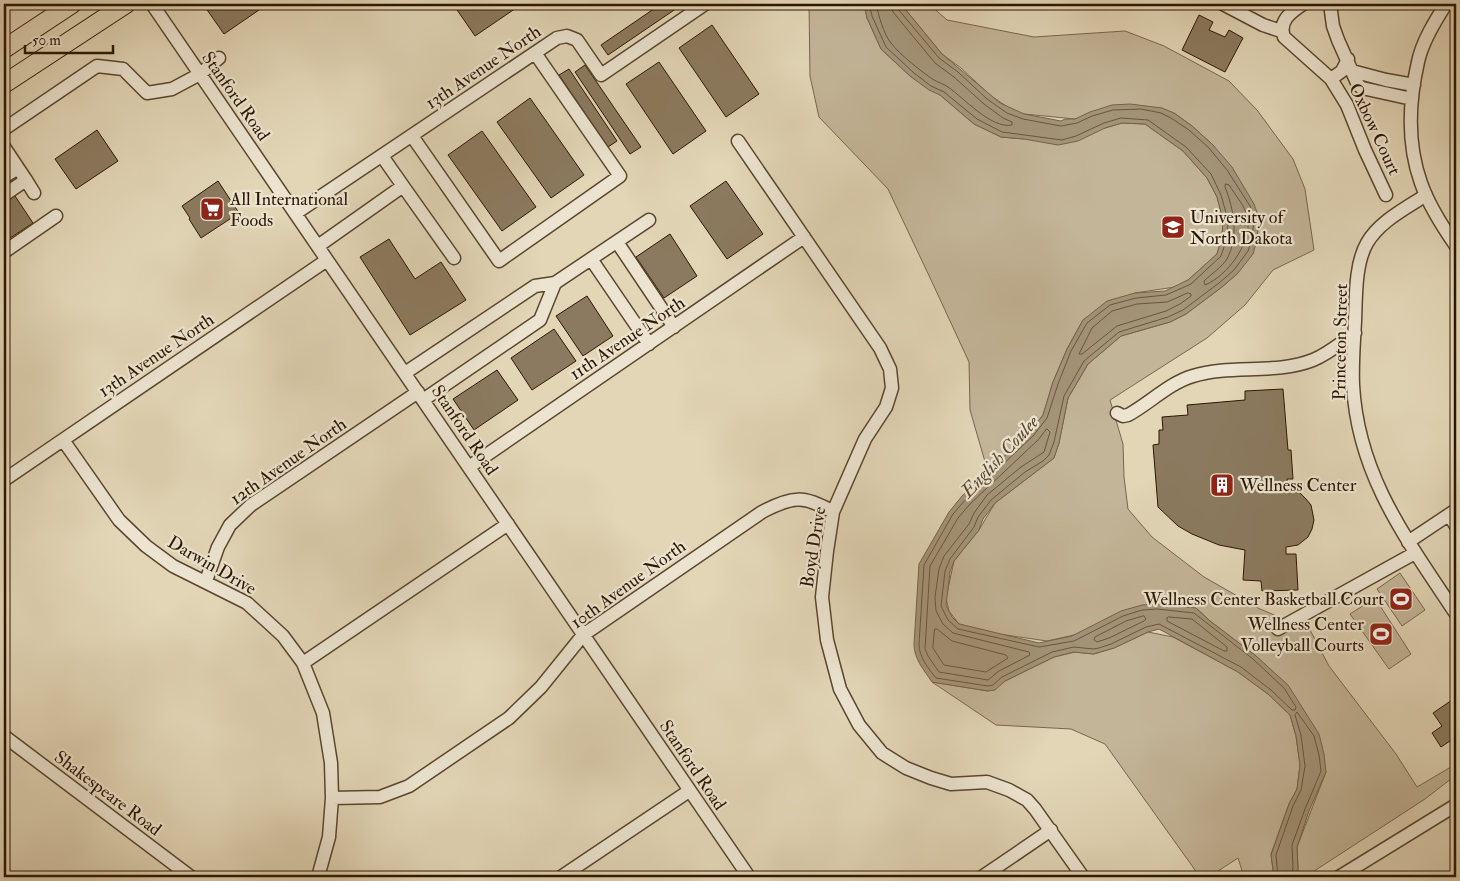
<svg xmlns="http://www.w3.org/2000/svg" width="1460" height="881" viewBox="0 0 1460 881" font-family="'IM FELL Double Pica',serif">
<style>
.green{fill:#c3b598;stroke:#78664c}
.water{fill:#a49579;stroke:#746249}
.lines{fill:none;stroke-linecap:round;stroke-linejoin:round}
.shore{stroke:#68563c;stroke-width:1}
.building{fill:#8b7a5f;stroke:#2c1600}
.minor-casing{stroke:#5a462e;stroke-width:15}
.highway-casing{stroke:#2c1600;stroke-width:20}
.minor{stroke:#ece4d0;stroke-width:12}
.highway{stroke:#e2d6b7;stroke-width:18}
.labels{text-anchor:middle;stroke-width:4.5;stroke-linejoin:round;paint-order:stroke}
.street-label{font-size:18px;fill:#2c1600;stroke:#ece4d0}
.poi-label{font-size:18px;fill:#2c1600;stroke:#ece4d0;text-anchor:start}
.water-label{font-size:19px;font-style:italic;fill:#5c4930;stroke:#ece4d0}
</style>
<rect width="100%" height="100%" fill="#e2d6b7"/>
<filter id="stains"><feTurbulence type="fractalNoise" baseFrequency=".004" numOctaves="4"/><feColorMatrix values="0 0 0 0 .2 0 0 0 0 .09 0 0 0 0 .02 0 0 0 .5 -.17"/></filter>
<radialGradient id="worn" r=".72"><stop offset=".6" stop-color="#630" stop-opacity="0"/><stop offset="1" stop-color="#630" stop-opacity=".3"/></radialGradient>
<!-- green -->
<path class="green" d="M809,4h55l3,14 14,31 29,27 30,19 34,29 27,13 23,2 81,-11 17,-5 23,1 38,27 24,27 10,19 6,23 -1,17 -5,17 -29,26 -13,7 -40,6 -52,27 -16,29 -14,33 -10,33 -13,17 -42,40 -18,-62 -1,-48 -37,-80 -44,-93 -69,-72 -9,-41z
M901,4h28l18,16 87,17 91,-6 39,15 65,35 28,29 36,49 12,30 9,61 -41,20 -28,35 -38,33 -97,62 13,44 1,33 4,32 24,28 52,40 56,32 50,21 19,36 67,88 21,33 39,-23v11l-31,24 -120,78h-9l2,-8 -1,-22 29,-75 -39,-87 -31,-29 -46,-35 -14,-13 -149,33 -48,-7 -40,-10 -10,-13 -3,-13 8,-37 25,-31 16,-27 59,-45 5,-15 9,-45 20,-34 33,-28 49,-14 16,-8 36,-27 16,-14 -25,-128 -21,-19 -18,-13 -99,6 -51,-5 -15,-6 -19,-13 -29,-27 -19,-14z
M1400,573l25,37 -23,16 -25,-37z
M1375,598l36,56 -22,15 -39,-55z
M1148,632l25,5 65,35 30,22 22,21 6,21 4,29 -3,24 -8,15 -18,50 3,23h-30l-6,-19 -29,19h-9l-95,-133 -34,-15 -75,-4 -64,-43 56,9 17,-10 49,-24 21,-5 19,2 20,-6z"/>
<!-- water -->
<path class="water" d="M864,4h37l41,50 58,49 24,11 37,7 4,-2h10l15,-7 22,-7 18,-1 32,4 12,5 18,13 21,19 19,22 22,37 5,14 -2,22 -4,14 -15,19 -16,14 -36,27 -16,8 -49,14 -33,28 -20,34 -9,45 -5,15 -59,45 -12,16 -4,11 -25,31 -4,11 -4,33 6,12 7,7 80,19 33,-7 49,-25 21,-6 14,-1 40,4 14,13 46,35 32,29 31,49 5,20 2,18 -17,39 -12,36 1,22 -2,8h-22l-3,-22 18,-51 8,-15 3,-24 -4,-29 -6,-21 -22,-21 -30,-22 -79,-43 -11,3 -34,16 -21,6 -19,-2 -20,5 -49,24 -10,9 -7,1 -56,-9c-8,-12 -18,-23 -18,-38l5,-80 30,-52 13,-16 68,-64 13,-17 10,-33 14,-33 16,-29 24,-19 28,-8 30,-2 23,-11 29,-26 5,-17 1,-17 -6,-23 -10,-19 -24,-27 -38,-27 -23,-1 -17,5 -27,13 -20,4 -34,-6 -23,-2 -27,-13 -34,-29 -11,-5 -19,-14 -29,-27 -14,-31z"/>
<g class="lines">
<!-- shore -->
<path class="shore" d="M869,4l3,12 14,31 28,26 17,13 13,6 33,27 25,13 60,8 14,-4 28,-13 17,-5 27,2 38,27 25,27 10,21 7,25 -1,18 -6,18 -30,28 -25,11 -30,3 -26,7 -23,18 -16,28 -13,33 -11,34 -14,18 -67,63 -13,15 -29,51 -5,79c0,13 9,24 17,34l52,8 5,-1 9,-8 50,-25 22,-5 19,2 6,-1 12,-4 35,-17 13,-3 82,43 30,23 21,20h3l1,-3 -12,-19 -31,-29 -59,-46 -37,-4 -15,1 -19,6 -49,25 -35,6 -81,-18 -10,-9 -7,-14 4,-35 5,-12 24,-32 4,-10 13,-17 34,-28 18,-11 6,-6 5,-13 10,-46 20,-35 35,-29 49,-15 15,-7 36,-27 15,-13 14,-19 4,-12 2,-20 -4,-13 -23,-36 -18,-22 -20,-18 -18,-12 -10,-5 -20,-4 -28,1 -21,6 -15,7 -16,3 -38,-7 -16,-6 -20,-14 -29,-27 -19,-14 -41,-49 -1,-5
M876,4c3,12 7,29 15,39 8,11 32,30 43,37 5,3 10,4 14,7 16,11 43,42 64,38v-3l-9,-4 -19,-14 -30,-27 -19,-14 -42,-51 -2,-8
M1226,184l3,1c6,10 17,22 19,34 3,25 -21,57 -43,66l-1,-4c7,-7 18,-14 23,-22 12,-23 7,-49 -2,-72z
M1188,293l3,1v2l-11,8 -14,7 -49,15 -35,28h-3l13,-26 20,-17 25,-7 30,-2z
M1047,429l3,3 -6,20 -23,15 -34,28 -13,18 -5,11 -25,32 -5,13 -4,28 1,14 7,13 10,9 76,19 1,3 -31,16 -11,9 -49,-8 -11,-16 -3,-7 5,-83 28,-48 12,-14 68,-64z
M1144,616l2,3 -2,2 -35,17 -12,4 -3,-2 1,-3 31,-16z
M1169,617l23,2 35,28v4h-3l-57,-30v-3z
M935,629h2l15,12 54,14 2,3 -22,14 -42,-7 -11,-17z
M1278,877l-2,-22 17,-49 8,-16 4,-24 -4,-31 -6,-20 2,-3 17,24 5,19 2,16 -16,38 -13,36 1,23 -2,9"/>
</g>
<!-- building -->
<path class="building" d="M203,4h51l5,6 -35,24z
M453,4h69l-47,32z
M661,4h22l-75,51 -7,-10z
M1199,15l14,7 -4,8 16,7 4,-7 14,8 -18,34 -43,-22z
M712,25l47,69 -33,23 -47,-69z
M659,62l47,69 -33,23 -47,-70z
M585,65l56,82 -11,7 -55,-82z
M569,69l48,72 -9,6 -49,-72z
M530,98l54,77 -33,23 -54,-76z
M97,130l21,31 -42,28 -21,-30z
M482,131l54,76 -34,24 -54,-76z
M218,181l21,32 -38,25 -12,-19 1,-1 -8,-12z
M726,181l37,53 -36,25 -37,-53z
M13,193l20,30 -29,19v-42z
M670,234l27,42 -33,22 -28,-41z
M389,239l26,40 26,-17 25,38 -56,35 -50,-78z
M587,296l26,40 -30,20 -27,-40z
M554,329l22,32 -44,29 -21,-32z
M497,370l21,30 -44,30 -21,-31z
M1283,389l5,61h3l2,29h-6l1,12 12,2 6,6 5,6 3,15 -2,9 -4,8 -10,8 -12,2v7h10l2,36 -36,1 -1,-10 -18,-1 2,-30 -26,-5 -27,-11 -14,-8 -20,-19 -5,-62 6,-1v-14h4l-1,-13 26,-2 -1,-10 58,-5v-9z
M1452,700l4,7v37l-3,-5 -12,8 -9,-14 10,-7 -9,-13z"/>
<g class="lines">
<!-- minor casing -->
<g class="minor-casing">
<path id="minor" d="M152,4l597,873
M1223,4l40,21 18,6
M1303,4c-12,8 -25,17 -19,33l47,42
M1330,4l3,22 5,14 20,45 4,3 50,11
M1446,4c-11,17 -24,38 -28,58 -9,39 -11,82 3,121 8,23 21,43 35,63
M1348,59l-6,12 -11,8 16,26 18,45 21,45
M1352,71l34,9 28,5
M4,129l93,-63 26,3 24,24 25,-4 28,-15 19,-16
M412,136l87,125 121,-85 -85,-123
M738,141l142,207 10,21 2,19 -6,19 -21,32 -32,73 -6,39 -5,46 5,43 13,49 19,36 23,28 24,15 25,10 20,6 36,-2 22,8 18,10 8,9 48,68
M4,147l22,33 -22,15
M382,156l21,30
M4,177l14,-9
M26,180l8,13
M1426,195c-21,14 -46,26 -59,48 -12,21 -11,53 -12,78 -1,21 -3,43 -2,64 5,92 55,156 103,229
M296,213l261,-175 10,-2 10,4 24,35 104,-71
M617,242l57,85
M318,246l85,-60 51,72
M4,252l52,-36
M591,259l58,85
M405,373l130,-87 20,-3
M423,400l117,-80 15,-37 94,-63
M1117,413l6,3 5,-1c22,-12 41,-32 65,-39 38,-12 82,-1 120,-16 15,-6 29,-18 42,-27
M63,440l56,80 27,26 27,20 74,37 36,33 20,27 20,50 8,50 1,35 -3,39 -11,40
M469,467l335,-230
M4,480l323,-220
M1449,515l7,11
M1408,542l48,-32
M206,581l12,-34 12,-22 21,-20 167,-113
M1278,629l137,-76
M303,663l205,-139
M4,736l187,141
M332,798l48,-1 29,-11 100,-68 32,-31 42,-52 179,-123c30,-16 42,-17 71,0
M561,877l128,-86
M982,877l69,-47
M1339,877l117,-72"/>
</g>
<!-- highway casing -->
<g class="highway-casing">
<path id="highway" d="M4,49l68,-45
M4,84l122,-80"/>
</g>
<!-- minor -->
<use href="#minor" class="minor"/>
<!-- highway -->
<use href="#highway" class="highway"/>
</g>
<!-- icons -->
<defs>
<g id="supermarket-square" transform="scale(1.25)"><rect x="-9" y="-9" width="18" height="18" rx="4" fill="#8f2418" stroke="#ece4d0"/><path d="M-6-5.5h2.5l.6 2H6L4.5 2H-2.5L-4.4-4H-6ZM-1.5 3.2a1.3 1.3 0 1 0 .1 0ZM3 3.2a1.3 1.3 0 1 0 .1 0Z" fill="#fff"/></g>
<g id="university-square" transform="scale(1.25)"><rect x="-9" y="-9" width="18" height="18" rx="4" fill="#8f2418" stroke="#ece4d0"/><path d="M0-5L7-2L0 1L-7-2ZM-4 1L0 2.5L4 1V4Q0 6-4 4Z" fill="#fff"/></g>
<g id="building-square" transform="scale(1.25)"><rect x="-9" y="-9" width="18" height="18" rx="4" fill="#8f2418" stroke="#ece4d0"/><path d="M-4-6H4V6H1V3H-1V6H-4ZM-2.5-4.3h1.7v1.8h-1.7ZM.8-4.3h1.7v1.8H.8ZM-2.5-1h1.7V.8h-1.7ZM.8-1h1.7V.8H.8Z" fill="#fff"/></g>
<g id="stadium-square" transform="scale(1.25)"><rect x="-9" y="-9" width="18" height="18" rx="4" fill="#8f2418" stroke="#ece4d0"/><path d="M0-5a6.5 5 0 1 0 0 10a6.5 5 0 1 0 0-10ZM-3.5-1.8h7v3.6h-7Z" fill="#fff"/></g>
</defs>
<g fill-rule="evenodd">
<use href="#supermarket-square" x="212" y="209"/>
<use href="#university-square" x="1173" y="227"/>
<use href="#building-square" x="1222" y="485"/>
<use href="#stadium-square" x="1401" y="599"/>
<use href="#stadium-square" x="1381" y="634"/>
</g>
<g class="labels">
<!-- street labels -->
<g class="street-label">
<text transform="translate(483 67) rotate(-34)" y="6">13th Avenue North</text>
<text transform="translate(236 96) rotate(55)" y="6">Stanford Road</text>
<text transform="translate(1375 129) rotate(65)" y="6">Oxbow Court</text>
<text transform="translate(627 338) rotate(-34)" y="6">11th Avenue North</text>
<text transform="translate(1340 342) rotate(-89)" y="6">Princeton Street</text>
<text transform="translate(156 355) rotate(-34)" y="6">13th Avenue North</text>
<text transform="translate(465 430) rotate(56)" y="6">Stanford Road</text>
<text transform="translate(288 461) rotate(-35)" y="6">12th Avenue North</text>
<text transform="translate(813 547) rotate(-81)" y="6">Boyd Drive</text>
<text transform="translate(212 565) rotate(30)" y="6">Darwin Drive</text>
<text transform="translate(628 584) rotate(-36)" y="6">10th Avenue North</text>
<text transform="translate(693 765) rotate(56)" y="6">Stanford Road</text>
<text transform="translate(108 793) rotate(37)" y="6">Shakespeare Road</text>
</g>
<!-- poi labels -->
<g class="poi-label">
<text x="230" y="205">All International<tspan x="230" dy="21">Foods</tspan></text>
<text x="1190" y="223">University of<tspan x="1190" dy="21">North Dakota</tspan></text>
<text x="1240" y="491">Wellness Center</text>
<text x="1384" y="605" text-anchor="end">Wellness Center Basketball Court</text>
<text x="1364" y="630" text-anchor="end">Wellness Center<tspan x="1364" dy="21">Volleyball Courts</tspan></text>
</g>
<!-- water labels -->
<g class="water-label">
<text transform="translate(999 456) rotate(-47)" y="7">English Coulee</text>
</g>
</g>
<!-- margin -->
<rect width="1460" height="881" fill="none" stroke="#e2d6b7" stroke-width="20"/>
<rect x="5" y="5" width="1450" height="871" fill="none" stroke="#2c1600" stroke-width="2.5"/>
<rect x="10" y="10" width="1440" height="861" fill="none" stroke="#2c1600"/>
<!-- scale -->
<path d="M25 45v8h88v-8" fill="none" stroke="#2c1600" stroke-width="2.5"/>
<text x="32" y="45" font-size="15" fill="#2c1600" stroke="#ece4d0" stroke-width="4" paint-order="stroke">50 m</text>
<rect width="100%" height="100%" filter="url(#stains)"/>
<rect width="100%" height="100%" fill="url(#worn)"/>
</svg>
